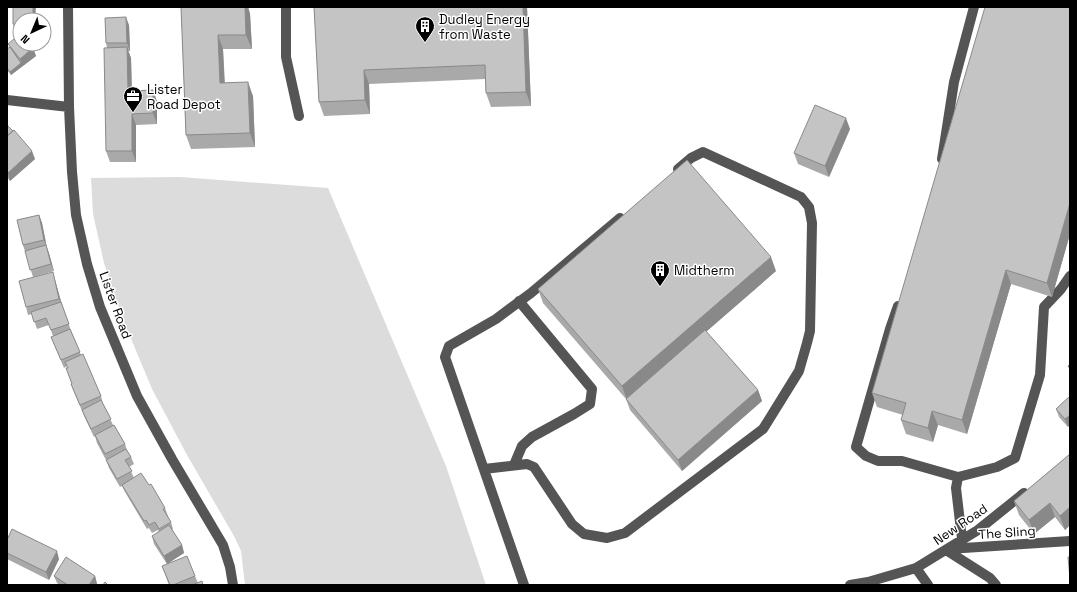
<svg xmlns="http://www.w3.org/2000/svg" width="1077" height="592" viewBox="0 0 1077 592" font-family="'Space Grotesk',sans-serif">
<style>
.green{fill:#dcdcdc}
.lines{fill:none;stroke-linecap:round;stroke-linejoin:round}
.minor{stroke:#555;stroke-width:10}
.wall{fill:#a9a9a9}
.shaded-wall{fill:#898989}
.building{fill:#c4c4c4;stroke:#898989}
.labels{text-anchor:middle;stroke-width:3;stroke-linejoin:round;paint-order:stroke}
.poi-label{font-size:13px;fill:#000;stroke:#fff;text-anchor:start}
.street-label{font-size:13px;fill:#000;stroke:#fff}
</style>
<rect width="100%" height="100%" fill="#fff"/>
<!-- green -->
<path class="green" d="M180,177l148,11 118,278 40,119h-241l-4,-34 -7,-15 -47,-81 -35,-66 -30,-72 -18,-54 -11,-49 -2,-36z"/>
<g class="lines">
<!-- minor -->
<path class="minor" d="M68,7l1,100 3,65 4,43 11,49 13,43 37,89 35,63 51,86 7,22 3,18
M286,7v50l13,59
M7,100l62,7
M942,159l12,-77 20,-75
M898,306l-8,23 -34,118 10,9 12,5h24l56,16
M514,465l8,-19 10,-9 42,-23 16,-10 2,-15 -73,-88
M484,469l43,-5 7,3 38,57 12,10 23,4 18,-5 138,-104 36,-58 8,-28 3,-12 2,-108 -3,-16 -8,-10 -98,-45 -12,6 -13,11
M962,539l-6,-51 2,-11 39,-10 18,-9 25,-83 4,-68 17,-18 9,-13
M948,549l122,-8
M946,550l44,28 6,7
M916,568l12,17
M524,585l-79,-228 4,-11 47,-27 35,-26 89,-75
M850,585l18,-3 48,-14 62,-38 46,-37"/>
</g>
<!-- wall -->
<path class="wall" d="M181,7h67l2,7 2,35h-29l2,34 28,13 2,51 -64,2 -5,-14z
M314,7h213l4,99 -40,1 -5,-14 -1,-14 -116,5 1,30 -46,2 -5,-14z
M1070,7v227l-18,63 -41,-13 -44,150 -29,-9 -5,17 -27,-8 -5,-14 2,-5 -26,-8 -5,-14z
M20,20v12h-4l-3,-8z
M129,25l1,26h-2l3,7 1,33 25,10v23l-21,1v37h-26l-4,-11 1,-103 -1,-5z
M8,44l25,4 3,8 -25,19 -4,-5v-21l3,-2z
M7,125l28,34 -25,22 -3,-4z
M850,129l-21,48 -31,-13 -4,-11z
M39,215l3,8 5,25 7,23 -21,6 -10,-32z
M776,271l-70,61 52,58 4,11 -80,70 -52,-61 -4,-11 -83,-96 -5,-14z
M55,280l7,24 9,27 10,24 20,41 2,8 10,21 12,19 2,6 4,7 3,7 -5,3 5,11 15,7 16,23 3,8h-1l4,6 2,7 -1,1 10,15 2,8 -17,11 -13,-20 -2,-8 7,-4 -1,-2 -6,3 -3,-5 -2,1 -22,-37 -3,-6 -2,1 -11,-19 -3,-8 -9,-17 -2,-7 -1,1 -9,-19 -11,-26 -3,-8h1l-6,-16h1v-2l-3,2 -13,-31 2,-1 -4,-11 -12,4 -5,-15 -4,1 -2,-8z
M1070,396l-2,31 -9,-10 -3,-8z
M1070,454v71l-5,5 -10,-13 -21,17 -15,-19 -5,-14z
M7,540l52,19 -10,21 -42,-21z
M162,566l33,10 3,7 5,2h-34z
M54,576h41l2,8v1h-38l-2,-2z"/>
<!-- shaded-wall -->
<path class="shaded-wall" d="M33,7h3l-1,13h-2z
M245,7h3l2,7 2,35 -6,-14z
M523,7h4l4,99 -5,-14z
M126,17l3,8 1,26 -3,-8z
M218,35l5,14 2,48 -5,-14z
M127,47l4,11 1,44 -4,-11z
M33,48l3,8 -25,19 -1,-3 11,-9 -1,-4z
M364,70l5,14 1,30 -5,-14z
M248,82l5,14 2,51 -5,-14z
M153,90l4,11v23l-4,-11z
M132,114l4,11v37l-4,-11z
M846,118l4,11 -21,48 -4,-11z
M32,151l3,8 -25,22 -2,-8z
M1070,203v31l-18,63 -5,-14z
M39,215l3,8 5,25 -3,-8z
M46,245l3,8 5,18 -3,-7z
M771,257l5,14 -149,129 -5,-14z
M1006,270l5,14 -44,150 -5,-14z
M53,272l2,8 7,26 -3,-7z
M758,390l4,11 -80,70 -4,-11z
M932,411l6,14 -5,17 -5,-14z
M1070,415v10l-2,2 -3,-8z
M1050,503l5,14 -21,17 -5,-14z
M1070,507v18l-5,5 -5,-14z
M182,545l2,8 -17,11 -3,-8z
M57,551l2,8 -10,21 -3,-8z
M95,576l2,8v1h-8z"/>
<!-- building -->
<path class="building" d="M13,7h20v13h-13v5l-7,-1z
M181,7h64l1,28h-28l2,48 28,-1 2,51 -64,2z
M314,7h209l3,85 -40,1 -1,-28 -121,5 1,30 -46,2z
M985,7h85v196l-23,80 -41,-13 -44,150 -30,-9 -4,17 -27,-8 5,-17 -34,-10z
M126,17l1,26h-21l-1,-25z
M20,34v10h10l3,4 -13,11 -12,-15z
M10,47l11,16 -11,9 -3,-4v-19z
M127,47l1,44 25,-1v23l-21,1v37h-26l-2,-103z
M815,105l31,13 -21,48 -31,-13z
M7,125l6,6 -6,5z
M14,130l18,21 -24,22 -1,-1v-36z
M687,160l84,97 -149,129 -84,-97z
M39,215l5,25 -21,5 -6,-25z
M46,245l5,19 -21,6 -5,-19z
M53,272l6,27 -33,8 -7,-26z
M61,302l8,22 -18,6 -5,-12 -12,4 -3,-10z
M70,329l10,23 -19,8 -10,-23z
M705,330l53,60 -80,70 -52,-61z
M83,354l18,42 -21,9 -9,-21h1l-6,-16h2l-3,-6z
M1070,364v5l-2,-3z
M1070,396v19l-5,4 -9,-10z
M101,400l10,19 -20,10 -9,-19z
M114,425l11,19 -20,10 -10,-19z
M126,449l5,8 -6,3 7,11 -15,8 -11,-19z
M1070,454v53l-10,9 -10,-13 -21,17 -15,-19z
M141,473l8,12 2,-1 14,24 -2,1 8,13 -12,7 -4,-7 -6,3 -3,-5 -2,1 -22,-36z
M169,525l13,20 -18,11 -12,-20z
M12,529l45,22 -11,21 -39,-19v-13z
M187,556l8,20 -22,9h-3l-8,-19z
M66,557l29,19 -6,9h-21l-14,-9z
M1068,557h2v21z
M202,581l1,4h-11z
M105,582l3,3h-5z"/>
<!-- icons -->
<defs>
<g id="building-pin" transform="scale(1)"><path d="M0 17L-7.5 6A9.5 9.5 0 1 1 7.5 6Z" fill="#000" stroke="#fff"/><path d="M-4-6H4V6H1V3H-1V6H-4ZM-2.5-4.3h1.7v1.8h-1.7ZM.8-4.3h1.7v1.8H.8ZM-2.5-1h1.7V.8h-1.7ZM.8-1h1.7V.8H.8Z" fill="#fff"/></g>
<g id="office-pin" transform="scale(1)"><path d="M0 17L-7.5 6A9.5 9.5 0 1 1 7.5 6Z" fill="#000" stroke="#fff"/><path d="M-6-3h4V-5.5h4V-3h4V5H-6ZM-1-4.5V-3h2v-1.5ZM-6 0V1H6V0Z" fill="#fff"/></g>
</defs>
<g fill-rule="evenodd">
<use href="#building-pin" x="425" y="26"/>
<use href="#office-pin" x="133" y="96"/>
<use href="#building-pin" x="660" y="270"/>
</g>
<g class="labels">
<!-- poi labels -->
<g class="poi-label">
<text x="439" y="24">Dudley Energy<tspan x="439" dy="15">from Waste</tspan></text>
<text x="147" y="94">Lister<tspan x="147" dy="15">Road Depot</tspan></text>
<text x="674" y="275">Midtherm</text>
</g>
<!-- street labels -->
<g class="street-label">
<text transform="translate(116 305) rotate(70)" y="5">Lister Road</text>
<text transform="translate(960 524) rotate(-34)" y="5">New Road</text>
<text transform="translate(1007 532) rotate(-4)" y="5">The Sling</text>
</g>
</g>
<!-- border -->
<rect width="1077" height="592" fill="none" stroke="#000000" stroke-width="16"/>
<!-- north arrow -->
<g transform="translate(32 32) rotate(224)"><circle r="19" fill="#ffffff" stroke="#999999"/>
<path d="M0-3L7 15L0 10L-7 15Z" fill="#000000"/>
<text y="-6" font-size="11" font-weight="bold" text-anchor="middle" fill="#000000">N</text>
</g>
</svg>
